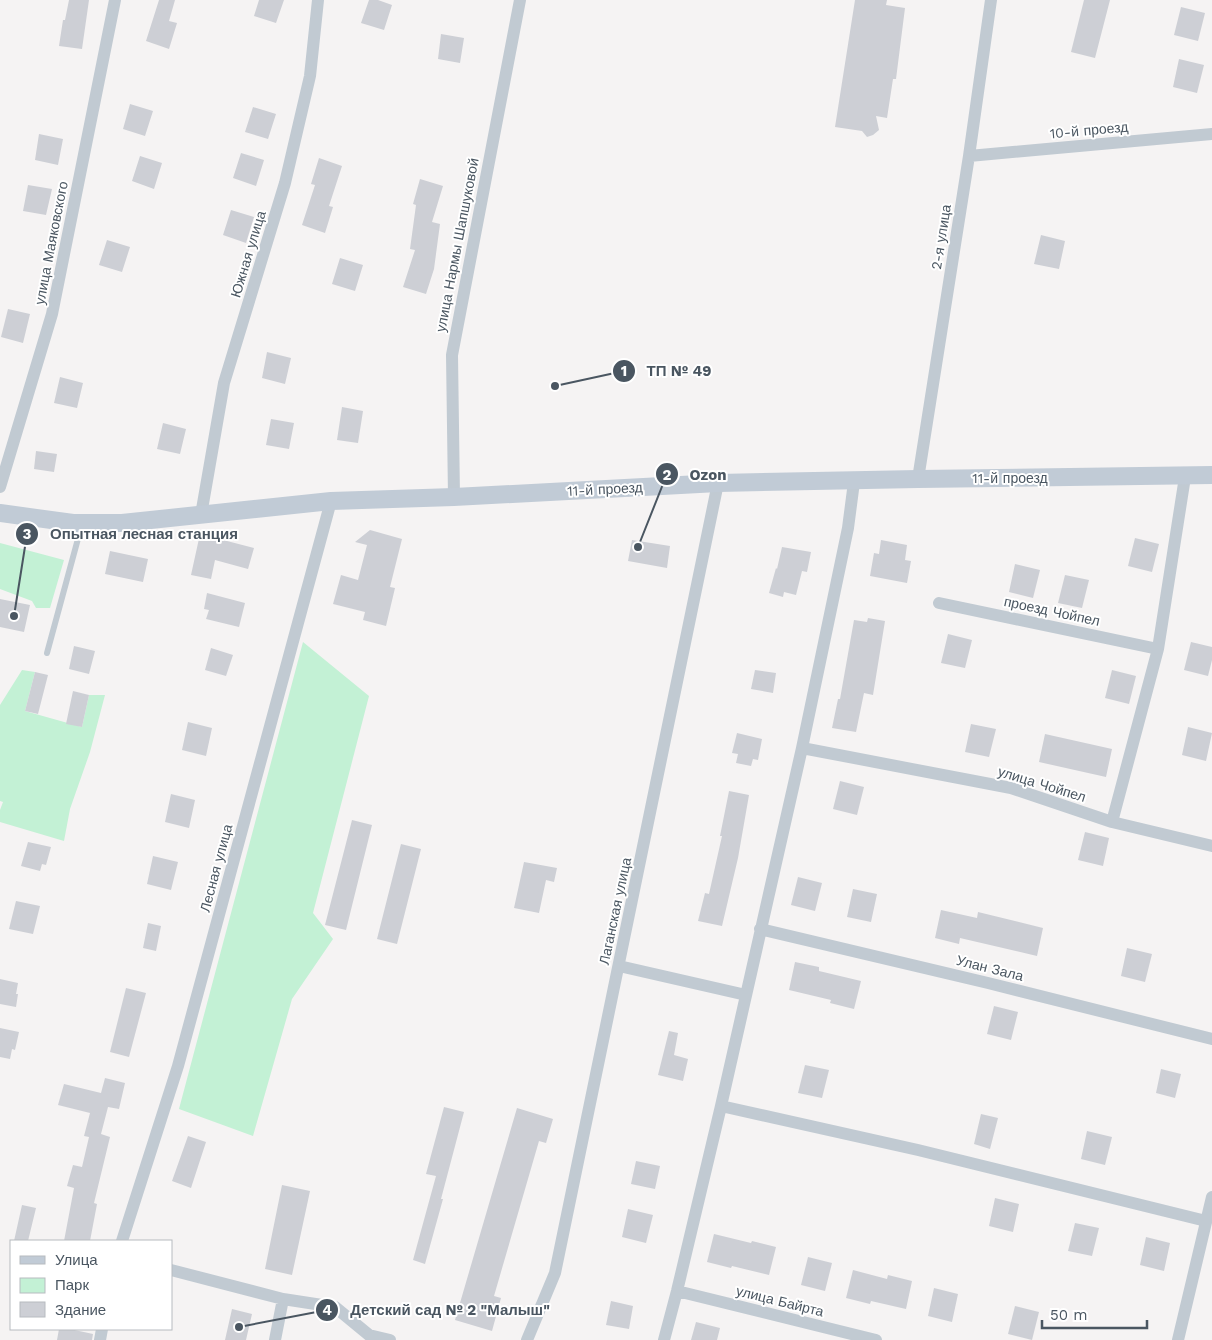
<svg xmlns="http://www.w3.org/2000/svg" width="1212" height="1340" viewBox="0 0 1212 1340" font-family="'Work Sans',sans-serif">
<style>
.green{fill:#c3f1d5}
.building{fill:#cdcfd5}
.lines{fill:none;stroke-linecap:round;stroke-linejoin:round}
.lane{stroke:#c1cad2;stroke-width:6}
.street{stroke:#c1cad2;stroke-width:12}
.secondary{stroke:#c1cbd6;stroke-width:18}
.labels{text-anchor:middle;stroke-width:4;stroke-linejoin:round;paint-order:stroke}
.street-label{font-size:14px;fill:#4a5661;stroke:#fff}
.leader{fill:none;stroke:#4a5661;stroke-width:2}
.callout-dot{fill:#4a5661;stroke:#fff;stroke-width:2}
.mark-label{font-size:15px;text-anchor:middle;font-weight:bold;fill:#fff}
.callout-label{font-size:15px;text-anchor:middle;font-weight:bold;fill:#4a5661;stroke:#fff;stroke-width:4;stroke-linejoin:round;paint-order:stroke}
</style>
<rect width="100%" height="100%" fill="#f5f3f3"/>
<!-- green -->
<path class="green" d="M0,543l64,17 -14,48h-14l-4,-7 -32,-12z
M303,642l66,54 -56,217 20,26 -41,60 -39,137 -74,-27z
M22,670l13,2 -10,39 57,16 7,-32h16l-15,57 -20,57 -6,32 -64,-19v-12l3,-8 -3,-1v-96z"/>
<!-- building -->
<path class="building" d="M69,0h20l-7,49 -23,-3 4,-26h2z
M159,0h16l-6,21 8,2 -8,26 -23,-8z
M259,0h25l-8,23 -22,-7z
M369,0h9l14,5 -8,25 -23,-7z
M855,0h32l-1,5 19,3 -9,71h-3l-6,39 -11,-2 3,14 -6,5 -6,2 -5,-6 -27,-4z
M1084,0h26l-15,58 -24,-6z
M1181,7l24,6 -7,28 -24,-6z
M441,34l23,4 -4,25 -22,-4z
M1179,59l25,6 -7,28 -24,-6z
M130,104l23,7 -8,25 -22,-7z
M253,107l23,7 -8,25 -23,-7z
M39,134l24,5 -5,26 -23,-5z
M241,153l23,7 -8,26 -23,-8z
M140,156l22,7 -8,26 -22,-8z
M319,158l23,8 -13,40 4,1 -8,26 -23,-8 13,-40 -4,-1z
M420,179l23,7 -11,36 8,2 -6,45 -8,25 -23,-7 12,-37 -5,-1 6,-44 -3,-1z
M28,185l24,4 -6,26 -23,-4z
M231,210l23,7 -8,26 -23,-8z
M1041,235l24,6 -6,28 -25,-5z
M107,240l23,7 -8,25 -23,-7z
M340,258l23,7 -8,26 -23,-7z
M8,309l22,5 -7,29 -22,-6z
M267,352l24,6 -6,26 -23,-6z
M60,377l23,6 -6,25 -23,-5z
M342,407l21,4 -5,32 -21,-3z
M271,419l23,4 -5,26 -23,-4z
M163,423l23,6 -6,25 -23,-5z
M36,451l21,3 -3,18 -20,-3z
M370,530l32,9 -12,48 5,1 -9,38 -23,-6 2,-8 -32,-8 8,-29 17,5 9,-35 -12,-3z
M200,534l54,14 -6,21 -33,-9 -4,19 -20,-4z
M1135,538l24,6 -7,28 -24,-6z
M632,540l38,6 -3,22 -39,-7z
M881,540l26,5 -2,15 6,1 -4,22 -37,-7 4,-23 5,1z
M782,547l29,5 -4,20 -5,-1 -6,24 -12,-3 -1,5 -14,-4 7,-25 1,1z
M110,551l38,8 -5,23 -38,-8z
M1015,564l25,6 -7,28 -24,-6z
M1065,575l24,5 -7,28 -24,-5z
M207,593l38,10 -6,24 -33,-8 3,-9 -5,-1z
M0,599l30,6 -6,27 -24,-5z
M868,618l17,3 -12,74 -9,-2 -8,39 -24,-4 6,-29h2l14,-79 13,2z
M948,634l24,6 -7,28 -24,-5z
M1191,642l21,5v13l-4,16 -24,-6z
M74,646l21,5 -6,23 -20,-5z
M211,648l22,7 -7,21 -21,-6z
M755,670l21,3 -3,20 -22,-4z
M1112,670l24,6 -7,28 -24,-6z
M35,672l13,3 -10,39 -13,-3z
M73,691l16,4 -7,32 -16,-3z
M188,722l24,6 -6,28 -24,-6z
M971,724l25,5 -7,28 -24,-5z
M1188,727l24,6 -6,28 -24,-6z
M737,733l25,6 -4,21 -5,-1 -2,7 -15,-3 2,-9 -6,-1z
M1045,734l67,15 -6,28 -67,-15z
M840,781l24,6 -7,28 -24,-6z
M729,791l20,4 -11,63 -16,68 -24,-5 7,-28 4,1 13,-58h-2z
M171,794l24,6 -6,28 -24,-6z
M352,820l20,5 -26,105 -21,-5z
M1085,832l24,6 -6,28 -25,-6z
M28,842l23,5 -5,18 -4,-1 -2,7 -19,-5z
M401,844l20,5 -24,95 -20,-5z
M153,856l25,6 -7,28 -24,-6z
M524,862l33,6 -3,14 -8,-2 -7,33 -25,-5z
M798,877l24,6 -7,28 -24,-6z
M853,889l24,5 -6,28 -24,-5z
M16,901l24,5 -7,28 -24,-5z
M941,910l36,8 1,-6 65,16 -6,28 -77,-18 -1,6 -24,-6z
M148,923l13,3 -5,25 -13,-3z
M1127,948l25,6 -7,28 -24,-6z
M795,962l24,5v4l42,10 -7,28 -24,-6 1,-3 -42,-10z
M0,979l18,4 -2,11h2l-2,13 -16,-3z
M126,988l20,5 -17,64 -19,-5z
M994,1006l24,6 -7,28 -24,-6z
M0,1028l19,4 -4,18 -3,-1 -2,10 -10,-2z
M669,1031l9,2 -4,22 14,4 -5,22 -25,-6z
M805,1065l24,5 -7,28 -24,-5z
M1161,1069l20,5 -6,24 -19,-5z
M105,1078l20,5 -6,26 -11,-2 -7,27 9,3 -16,66 3,1 -7,37h-26l10,-53 -7,-2 6,-21 9,2 7,-30 -5,-1 6,-23 -32,-8 6,-21 37,9z
M444,1107l20,5 -23,87h2l-18,65 -12,-4 23,-84 -10,-2z
M517,1108l36,11 -7,24 -7,-2 -45,155 7,2 -9,33 -37,-11z
M981,1114l17,4 -8,31 -16,-5z
M1087,1131l25,6 -7,28 -24,-6z
M188,1136l18,6 -15,46 -19,-7z
M636,1161l24,5 -5,23 -24,-5z
M282,1185l28,6 -18,84 -27,-6z
M995,1198l24,6 -6,28 -24,-6z
M22,1205l14,3 -8,33h-14z
M628,1209l25,6 -7,28 -24,-6z
M1075,1223l24,5 -7,28 -24,-5z
M714,1234l37,9 1,-2 24,6 -7,28 -37,-9 -1,2 -24,-6z
M1146,1237l24,6 -6,28 -24,-6z
M808,1257l24,6 -7,28 -24,-6z
M853,1270l34,9 1,-4 24,6 -6,28 -35,-8 -1,3 -24,-6z
M934,1288l24,6 -6,28 -24,-6z
M611,1301l22,5 -4,23 -23,-4z
M1015,1306l24,6 -7,28 -24,-6z
M232,1309l20,5 -6,26h-21z
M696,1322l24,6 -3,12h-26z
M59,1329h11l23,5 -1,6h-35z"/>
<g class="lines">
<!-- lane -->
<path class="lane" d="M47,653l35,-129"/>
<!-- street -->
<path class="street" d="M969,156l243,-22
M918,479l51,-323 22,-156
M0,487l52,-173 63,-314
M454,497l-2,-142 68,-355
M201,515l23,-132 61,-200 25,-107 8,-76
M939,603l219,46
M802,748l209,40 101,34 100,24
M1112,822l46,-173 27,-172
M760,929l228,54 224,56
M619,966l127,29
M721,1106l197,44 288,71
M122,1241l56,-175 153,-565
M171,1270l112,29 52,8 34,28 21,5
M677,1291l199,49
M100,1340l2,-11
M275,1340l8,-41
M527,1340l28,-67 163,-790
M664,1340l13,-49 44,-185 81,-358 46,-220 6,-46
M1178,1340l34,-143"/>
<!-- secondary -->
<path class="secondary" d="M0,513l73,10h49l209,-22 123,-4 264,-14 200,-4 294,-4"/>
</g>
<g class="labels">
<!-- street labels -->
<g class="street-label">
<text transform="translate(1089 130) rotate(-5)" y="5">10-й проезд</text>
<text transform="translate(941 237) rotate(-81)" y="5">2-я улица</text>
<text transform="translate(51 243) rotate(-79)" y="5">улица Маяковского</text>
<text transform="translate(457 245) rotate(-79)" y="5">улица Нармы Шапшуковой</text>
<text transform="translate(248 254) rotate(-73)" y="5">Южная улица</text>
<text x="1010" y="483">11-й проезд</text>
<text transform="translate(605 489) rotate(-3)" y="5">11-й проезд</text>
<text transform="translate(1052 611) rotate(12)" y="5">проезд Чойпел</text>
<text transform="translate(1042 784) rotate(17)" y="5">улица Чойпел</text>
<text transform="translate(216 868) rotate(-75)" y="5">Лесная улица</text>
<text transform="translate(615 911) rotate(-78)" y="5">Лаганская улица</text>
<text transform="translate(990 968) rotate(14)" y="5">Улан Зала</text>
<text transform="translate(780 1301) rotate(14)" y="5">улица Байрта</text>
</g>
</g>
<!-- callouts -->
<path class="leader" d="M555 386L624 371M638 547L667 474M14 616L27 534M239 1327L327 1310"/>
<g class="callout-dot">
<circle cx="555" cy="386" r="5"/>
<circle cx="638" cy="547" r="5"/>
<circle cx="14" cy="616" r="5"/>
<circle cx="239" cy="1327" r="5"/>
<circle cx="624" cy="371" r="12"/>
<circle cx="667" cy="474" r="12"/>
<circle cx="27" cy="534" r="12"/>
<circle cx="327" cy="1310" r="12"/>
</g>
<g class="mark-label">
<text x="624" y="376">1</text>
<text x="667" y="480">2</text>
<text x="27" y="539">3</text>
<text x="327" y="1315">4</text>
</g>
<g class="callout-label">
<text x="679" y="376">ТП № 49</text>
<text x="708" y="480">Ozon</text>
<text x="144" y="539">Опытная лесная станция</text>
<text x="450" y="1315">Детский сад № 2 "Малыш"</text>
</g>
<!-- legend -->
<rect x="10" y="1240" width="162" height="90" fill="#ffffff" stroke="#b7bbc0"/>
<rect x="20" y="1256" width="25" height="8" fill="#c1cbd6" stroke="#b7bbc0"/>
<text x="55" y="1265" font-size="15" fill="#4a5661">Улица</text>
<rect x="20" y="1278" width="25" height="15" fill="#c3f1d5" stroke="#b7bbc0"/>
<text x="55" y="1290" font-size="15" fill="#4a5661">Парк</text>
<rect x="20" y="1302" width="25" height="15" fill="#cdcfd5" stroke="#b7bbc0"/>
<text x="55" y="1315" font-size="15" fill="#4a5661">Здание</text>
<!-- scale -->
<path d="M1042 1320v8h105v-8" fill="none" stroke="#4a5661" stroke-width="2.5"/>
<text x="1050" y="1320" font-size="15" fill="#4a5661" stroke="#ffffff" stroke-width="4" paint-order="stroke">50 m</text>
</svg>
